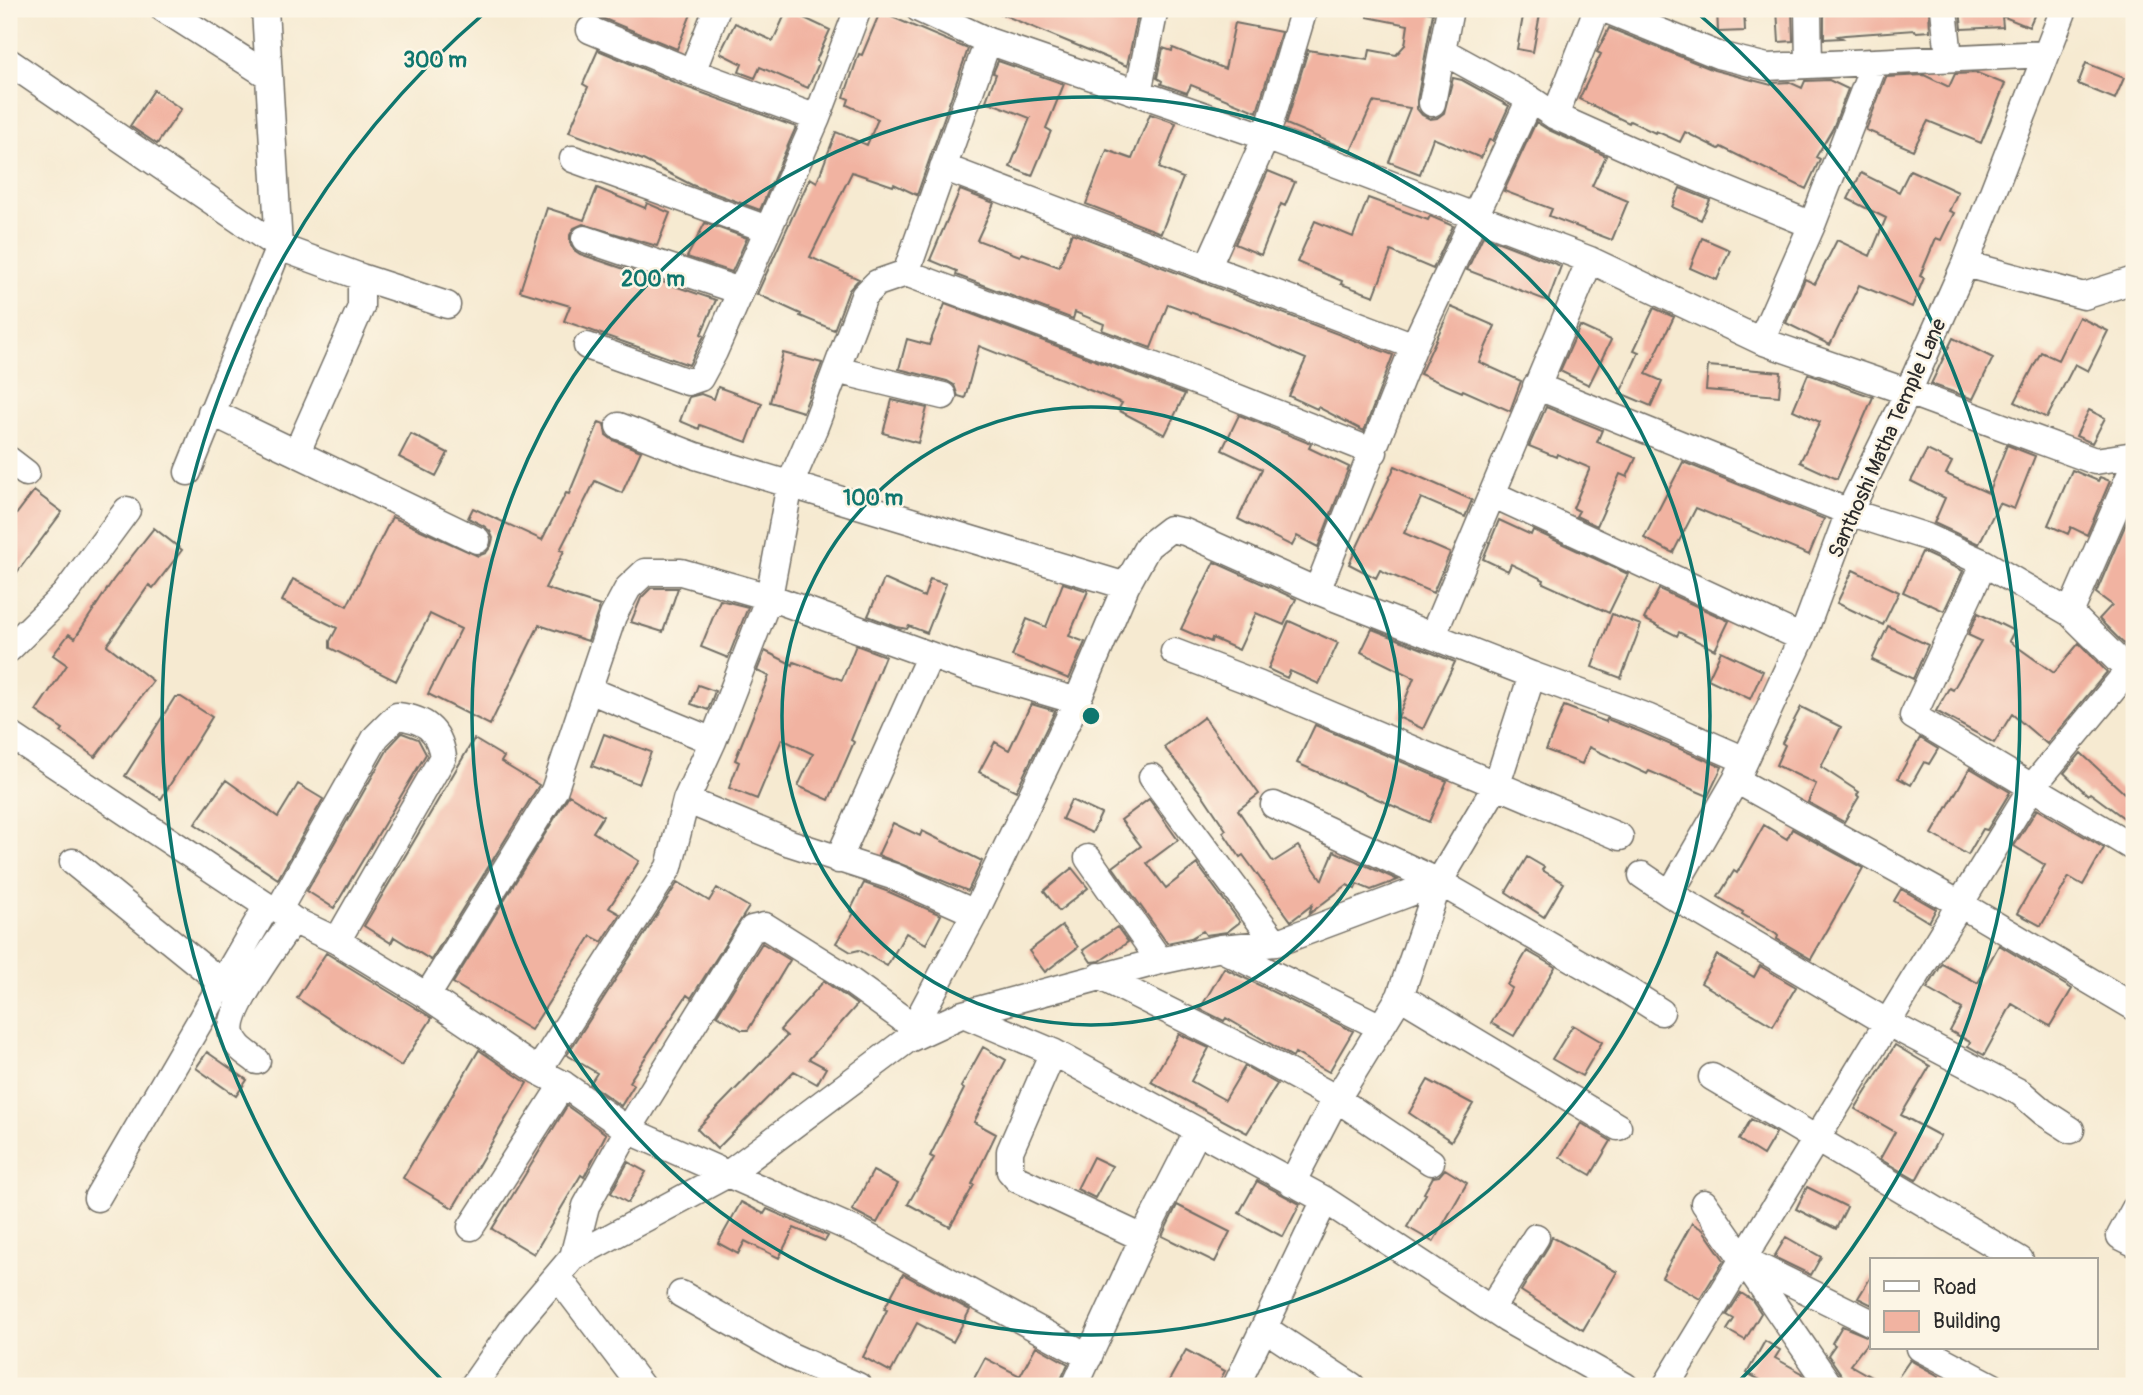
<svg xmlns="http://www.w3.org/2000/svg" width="2143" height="1395" viewBox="0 0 2143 1395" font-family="Pangolin,sans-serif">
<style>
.building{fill:#f1b3a1}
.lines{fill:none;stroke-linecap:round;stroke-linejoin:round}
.minor-casing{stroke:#726e65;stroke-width:29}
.minor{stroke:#fff;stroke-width:26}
.ring{fill:none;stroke:#0f766e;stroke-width:3.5}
.labels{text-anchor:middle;stroke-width:5;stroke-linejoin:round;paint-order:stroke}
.street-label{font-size:21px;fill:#2b2b2b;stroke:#fcf5e5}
.centre{fill:#0f766e;stroke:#fcf5e5;stroke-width:3.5}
.ring-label{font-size:21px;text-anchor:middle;font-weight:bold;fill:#0f766e;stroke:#fcf5e5;stroke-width:5;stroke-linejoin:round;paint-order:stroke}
</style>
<rect width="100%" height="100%" fill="#fcf5e5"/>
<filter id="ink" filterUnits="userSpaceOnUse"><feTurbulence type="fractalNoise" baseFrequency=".0143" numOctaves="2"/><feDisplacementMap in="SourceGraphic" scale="14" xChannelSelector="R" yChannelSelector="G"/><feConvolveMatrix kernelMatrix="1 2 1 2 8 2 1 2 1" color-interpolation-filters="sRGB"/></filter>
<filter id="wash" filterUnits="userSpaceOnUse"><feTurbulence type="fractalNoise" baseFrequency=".00686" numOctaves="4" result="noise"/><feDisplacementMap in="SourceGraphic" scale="28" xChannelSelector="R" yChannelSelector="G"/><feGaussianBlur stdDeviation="1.57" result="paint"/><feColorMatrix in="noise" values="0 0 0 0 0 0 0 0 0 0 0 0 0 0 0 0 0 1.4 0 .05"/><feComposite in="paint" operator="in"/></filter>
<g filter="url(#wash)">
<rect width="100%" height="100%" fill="#f6ead1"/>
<g id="blocks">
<!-- building -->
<path class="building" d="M580,9h113l-16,40z
M989,9h150l-12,57z
M1368,9h40l25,4 -16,87v9l5,6 8,4 7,-1 7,-5 9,-35 9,2 47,26 -16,35 -4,-1 -8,18 -48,-20 -13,36 -31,-12 21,-54 -37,-6 -22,49 -65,-27 22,-74 60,10 2,-10 26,5 9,-10 3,-20 -41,-8z
M1717,9h27l1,22 -27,1z
M1777,9h15l1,32 -14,1z
M1824,9h105l1,22 -14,1 -1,-2 -70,5 -7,1 4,2 -18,1z
M1960,9h77l-8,18 -27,-11 1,11 -41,2z
M787,10l43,20 -14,31 3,2 -11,25 -48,-21 -5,11 -16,-6 3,-8 -22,-11 15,-30 38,18z
M1524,11l16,3 -7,38 -16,-3z
M880,12l88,37 -51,146 -23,-11 -1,2 -41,-14 -42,85 49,22 -10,11 -15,40 -34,-14 1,-2 -44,-20 53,-116 7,4 19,-50 31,13 11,-26 -31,-14 2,-6 -5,-2 15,-43 3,1z
M1235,23l46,9 -24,80 -66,-27 -4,8 -26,-9 1,-3 -5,-3 6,-30 9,3 1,-3 52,21z
M1609,28l105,42 57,15 2,-2 16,-1 13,6 3,-7 24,-1 19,9 -15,39 -17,29 4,2 -14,30 -85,-42 -2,2 -34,-17 -5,10 -24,-11 -1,2 -25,-12 -1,2 -50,-24 22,-45 -4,-2z
M598,50l88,37 110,40 -36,83 -68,-25 -49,-25 -74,-28 19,-45 -5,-3z
M998,61l66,23 -18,44 5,3 -19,45 -22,-9 20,-49 -44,-17 10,-27 -3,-1z
M2086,63l38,15 -9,21 -37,-15z
M1977,73l28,11 -24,59 -53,-22 -15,29 -47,-20 20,-53 38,-2 25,12 6,-13z
M154,90l27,19 -24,35 -27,-18z
M1150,114l26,9 -17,45 24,10 -22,55 -75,-29 21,-54 25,9z
M1536,122l13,8 57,26 -14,30 36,15 -16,39 -63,-24 3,-7 -48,-18z
M1910,170l48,22 -9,19 5,2 -13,27 -5,-2 -16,38 4,2 -12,29 -53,-22 -29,60 -44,-22 19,-44 10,5 22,-44 33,16 16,-38 -38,-19 13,-26 38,19z
M1268,171l27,11 -10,24 -4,-2 -20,51 -26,-11z
M597,188l48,20 2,-5 23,10 -13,33 -74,-22 -9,4 -4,7v8l4,7 6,4 136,46 -15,34 3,2 -15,29 -125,-44 6,-15 -50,-15 27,-83 37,12z
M1680,188l30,12 -9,20 -29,-13z
M960,190l34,13 -17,37 43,16 2,-3 37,14 13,-34 321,122 -29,76 -46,-24 -1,2 -28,-13 17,-37 -78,-33 -60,-22 -17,44 -49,-18 2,-6 -29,-12 -2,7 -117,-44 1,-4 -27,-11z
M1368,198l60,22 2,-4 23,10 -20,43 -42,-18 -17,45 -33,-12 1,-3 -45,-19 18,-41 38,16z
M705,223l42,15 -15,34 -45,-15z
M1483,236l78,30 -13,35 -81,-31z
M1702,238l28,12 -13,30 -27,-12z
M945,304l240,90 -20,41 -47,-25 4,-7 -143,-57 -14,52 -7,-2 -4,-11 -7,-4 -48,-12 8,-30 22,6z
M1451,307l44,19 -16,36 42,19 -11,30 -47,-21 -1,2 -42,-18z
M1654,308l20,9 -28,57 16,7 -11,25 -31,-13 19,-41 -5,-2z
M2079,317l29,14 -20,40 -13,-7 -28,54 -32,-16 26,-50 17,8z
M1580,326l31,14 -22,45 -29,-14z
M1953,338l40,20 -20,41 -42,-15z
M783,353l39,10 -19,49 -33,-10z
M1708,366l73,6 -2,24 -73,-6z
M1808,374l65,23 -36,82 -37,-17 20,-40 -27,-12z
M718,387l44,16 -15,39 -47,-17 -1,4 -19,-8 9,-24 12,-3 13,5z
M892,400l35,8 -9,35 -35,-10z
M1546,407l56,23 -5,12 39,16 -9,19 -7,-3 -23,52 -21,-10 3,-5 -6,-3 17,-40 -33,-14 -1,3 -27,-11z
M2089,410l16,8 -13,25 -16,-7z
M1239,415l72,29 -2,4 40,19 -31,80 -21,-11 -5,10 -54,-27 24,-50 -40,-19z
M599,422l5,2 2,11 7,5 28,11 -19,42 -27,-12 -35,69 4,1 -19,37 55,18 -12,35 -49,-16 -49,100 -62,-31 33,-65 -31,-15 -34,67 -66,-33v-7l7,-13 -55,-27 11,-22 54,27 45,-89 86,39 8,-3 5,-7 2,-8 -3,-7 -6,-5 -16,-8 5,-10 69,32 24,-47 3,1z
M411,434l37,19 -12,23 -37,-19z
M2007,445l28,11 -21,53 -15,-6 -20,41 -45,-21 11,-25 -34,-17 16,-31 25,12 -6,12 42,19z
M1683,462l141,57 -15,36 -113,-47 -23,45 -29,-15z
M1395,466l77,34 -7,17 -44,-19 -17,35 46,20 -17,40 -53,-23 -4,8 -27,-14z
M2072,470l26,11 2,-4 10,4 -23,54 -16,-8 -3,7 -20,-9z
M34,491l28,21 -53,71v-59z
M2134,505v136l-6,7 -29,-29 13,-14 -16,-12z
M1499,520l32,15 2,-5 95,44 -19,39 -66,-30 1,-3 -33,-16 -3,7 -25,-12z
M154,528l28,22 -29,38 -4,-3 -42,60 46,36 -58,76 -34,-25 2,-3 -27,-18 31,-46 -14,-10 16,-21 6,4 38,-58z
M1922,552l41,19 -19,40 -41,-19z
M1214,562l82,37 -12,26 -28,-12 -17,37 -27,-12 -1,4 -30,-13z
M1853,570l46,22 -16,33 -46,-22z
M884,579l40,18 6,-18 16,5 -19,49 -18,-7 -2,3 -10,-2 -29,-11z
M1063,583l25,8 -19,45 16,6 -16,37 -57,-23 15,-37 19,8z
M651,588h27l-15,44 -32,-10 10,-24z
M1659,589l70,32 -14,29 -36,-18 -2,4 -33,-17z
M720,600l28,7 -20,51 -27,-11z
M1978,613l36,18 -5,10 45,32 25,-30 28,29 -60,72 -35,-30 -18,29 -58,-32 13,-23 4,2 28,-49 -13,-6z
M1612,614l29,11 -20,53 -29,-11z
M1289,621l49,22 -19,41 -29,-13 -3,7 -19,-9z
M1888,626l40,19 -15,34 -41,-19z
M1372,629l83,33 -32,67 -25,-12 16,-39 -53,-26z
M856,645l29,11 -34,84 3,2 -25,58 -31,-14 15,-32 -31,-15 -25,60 -28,-11 10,-26 -4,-2 34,-84 -12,-5 8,-20 28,14 1,-3 48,18z
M1721,651l42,20 -13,28 -42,-20z
M698,685l17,6 -7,19 -17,-6z
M175,697h6l31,20 -51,82 -36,-23z
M1031,704l24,7 -39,80 -37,-19 16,-30 14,8z
M1564,706l42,16 1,-3 34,13 81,35 -14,29 -59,-25 -2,3 -58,-27 -7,17 -36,-14z
M1801,707l40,20 -20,40 38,25 -2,3 2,2 -15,25 -36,-20 8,-18 -40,-19 9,-20 -3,-2z
M1204,717l55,77 -21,16 35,52 25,-16 24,34 12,-29 64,29 -27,10 -14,-6 -2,5 -8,-4 -38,29 3,-9 -21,16 -48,-66 -3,2 -17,-25 3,-2 -22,-33 -40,-50z
M1315,725l132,56 -18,41 -132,-59z
M402,733l16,6 8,15 -92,154 -27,-17 82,-144z
M604,734l47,18 -12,32 -47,-18z
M1920,738l18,11 -9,15 -5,-2 -13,23 -13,-7z
M474,739l30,18 -3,5 38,23 -108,175 -37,-23 -3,6 -27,-17z
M2081,753l43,40 10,-13v32l-6,9 -38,-28 -2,2 -24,-22z
M1970,768l40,24 -23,38 -4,-1 -15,26 -36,-21z
M226,780l52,37 20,-33 25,15 -45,80 -83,-55z
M569,795l34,21 -10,16 46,29 -30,47 11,6 -18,28 -11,-6 -60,94 -78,-47z
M1149,799l29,41 -31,23 19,25 31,-24 43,58 -13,10 -21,3 -3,-4 -12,7 -24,5 -54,-76 28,-21 -20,-26z
M1071,800l30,14 -9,19 -30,-14z
M2037,809l67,39 -21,37 -14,-8 -28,49 -24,-13 28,-48 -31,-19z
M893,823l27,13 2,-5 60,30 -14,30 -90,-36z
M1764,825l23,14 5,-10 71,39 -52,91 -34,-20 1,-3 -2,-2 -34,-20 1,-2 -25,-15 16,-26 3,2z
M1527,857l17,10 -2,3 22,13 -20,34 -38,-25z
M1072,868l16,20 -29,23 -15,-20z
M678,882l31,19 8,-13 32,19 -58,91 -4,-3 -58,87 5,3 -13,21 -31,-22 7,-11 -30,-18z
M864,883l25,9 52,23 -15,29 -20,-11 -19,33 -28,-16 -8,2 -15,-9 18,-30 -4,-2z
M1901,889l35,20 -7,13 -35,-21z
M1062,926l16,21 -33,25 -16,-21z
M1117,927l11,15 -28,19 -9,1 -8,-12z
M762,943l28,17 -42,70h-6l-25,-15z
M1999,945l73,44 -22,37 -38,-22 -28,51 -16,-9 2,-4 -20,-11 12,-22 -35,-20 15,-25 36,19z
M1527,951l28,16 -41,69 -23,-13 21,-35 -5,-3z
M326,953l106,65 -31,48 -104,-68z
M1717,955l37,22 6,-11 36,21 -23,39 -72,-43z
M1224,968l129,63 -24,41 -34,-19 -2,4 -67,-39 -2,3 -24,-12z
M824,981l33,24 -48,54 17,9 -9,16 -23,-13 -77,78 -20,-20 90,-93 -7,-6z
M1573,1025l29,17 -20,34 -30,-17z
M1179,1034l30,14 -18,33 34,19 20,-34 32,18 -30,49 -96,-51z
M1895,1045l35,21 -29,49 39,21 -24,44 -36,-21 15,-27 -40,-23z
M983,1047l23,13 -32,62 22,12 -24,50 2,1 -24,42 -42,-23 26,-46 -4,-2 34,-67 -3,-2z
M479,1050l48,33 -74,125 -50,-30z
M207,1052l40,28 -11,16 -40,-28z
M1428,1080l45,24 -22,37 -42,-28z
M567,1106l39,28 -22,43 -3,-2 -47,79 -42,-25z
M1751,1119l25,14 -13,22 -24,-15z
M1581,1123l30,18 -20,34 -31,-18z
M1093,1157l19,9 -17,32 -18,-9z
M628,1162l18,10 -18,31 -17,-10z
M1445,1169l22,14 -34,59 -26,-15 19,-33 -2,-1 9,-16 6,-1z
M873,1171l25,13 -21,39 -25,-13z
M1257,1181l43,23 -17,33 -44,-24z
M1807,1187l40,20 -11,22 -40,-20z
M741,1202l23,12 3,-5 61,27 -3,5 -31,-13 -15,30 -34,-17 -7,13 -20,-11z
M1177,1205l53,27 -15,30 -53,-26z
M1692,1223l11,7 21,30 -24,39 -38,-22z
M1552,1237l65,35 -34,58 -62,-39 28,-46z
M1786,1237l35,20 -10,18 -37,-18z
M903,1274l67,36 -17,32 -36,-19 -26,49 -28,-15 24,-47 -3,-1z
M1872,1275v30l-14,-7z
M1741,1293l11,7 9,13 -16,27 -18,-10 7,-11 -7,-4z
M1842,1326l29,12 -21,27 37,21h-41l-3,-9 -15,-22 7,-10 -3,-2z
M1765,1341l15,9 -5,8 27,15 9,13h-40l-24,-13z
M1036,1346l32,18 -10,22h-88l15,-28 35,18z
M1186,1350l39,21 -8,15h-51z
M1910,1360l29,16 -8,10h-39z"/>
</g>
</g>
<g filter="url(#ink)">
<use href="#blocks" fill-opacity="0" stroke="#726e65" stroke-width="2"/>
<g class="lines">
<!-- minor casing -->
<g class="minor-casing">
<path id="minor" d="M164,9l105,67
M919,9l69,32 278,96 324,123 171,81 147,51 187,69 39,-6
M1604,9l114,46 49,12 278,-13
M1808,9l1,56
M1944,9l5,49
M590,30l102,42 125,46
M1444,52l86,47
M9,62l270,185 82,30v30l-64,145
M692,72l25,-63
M1138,93l17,-84
M1432,103l18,-94
M1555,116l42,-107
M573,159l194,70
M943,167l471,179
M1812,225l63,-163
M585,239l155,52
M1965,264l119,32 50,-16
M1207,268l59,-131 38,-128
M906,273l307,115 161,64
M361,277l86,28
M587,346l101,36 12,-4 14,-26 103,-234 41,-109
M836,370l107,26
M1536,386l313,126 78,25 57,26 86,50 64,63
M211,412l266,128
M619,426l77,30 430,130
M9,460l17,13
M188,472l91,-225 -14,-238
M1492,494l310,144
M1984,563l-71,153 221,132
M1317,591l97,-245 116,-247 25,17 96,43 161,66 -51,116
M2070,613l64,-147
M1433,635l157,-375
M9,649l56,-55 62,-84
M1174,652l86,33 360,152
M2134,664l-102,123 -72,117 174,103
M589,690l124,51
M9,734l258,172 12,3 14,11 44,21 90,55 111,75 25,13 65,46 233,103 228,124
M1152,777l124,166
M1736,780l224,124 -217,355 87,127
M686,800l27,-59 56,-144 21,-113 25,-58 49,-130 13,-13 29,-10 82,-232
M1274,805l165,77 186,107 36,23
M1088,858l72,103
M838,860l92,-205
M73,862l149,121
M1642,875l28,19 218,129 133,70 22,19 28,18
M1670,894l66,-114 66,-142 47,-126 59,-120 57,-128 99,-255
M279,909l97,-172 21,-21c27,3 42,13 46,41l-106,184
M1222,949l159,78
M1099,976l152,76 86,47 94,63
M427,996l127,-205 59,-175 15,-28 17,-16h36l88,25 202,73 106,31
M1400,996l218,131
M963,1014l90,38 272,148 -89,186
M907,1040l68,-127 102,-212 49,-115 22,-40 22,-17 15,3 132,59 215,84 115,42 98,43
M1053,1052l-43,99v20l7,8 126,59
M257,1061c-10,-8 -22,-14 -25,-27 -6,-23 47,-93 61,-114
M538,1071l131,-204 17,-67 104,43 105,34 80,36
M1712,1077l308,183
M1292,1183l38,-73 70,-114 39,-114 58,-98 35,-109
M97,1198l170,-292
M1325,1200l181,119 119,67
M1704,1203l39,56 129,64
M2134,1210l-14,26 14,7
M471,1227l92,-143
M573,1257l155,-83 179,-134 56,-26 197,-53 61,-13 55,-5 163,-61
M558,1277l83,109
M681,1294l110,62 67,30
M1491,1309l45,-72
M1264,1328l88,58
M1920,1348l72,38
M473,1386l44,-63 56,-66 13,-51 42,-76 124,-201 13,-3 70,44 79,57
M1075,1386l68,-148 54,-106
M1666,1386l77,-127"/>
</g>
<!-- minor -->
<use href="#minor" class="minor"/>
</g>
</g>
<!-- distance rings -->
<g class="ring">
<circle cx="1091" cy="716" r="309"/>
<circle cx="1091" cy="716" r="619"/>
<path d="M446 1384A928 928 0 0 1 488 10M1694 10A928 928 0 0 1 1736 1384"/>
</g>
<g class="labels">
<!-- street labels -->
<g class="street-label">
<text transform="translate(1887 438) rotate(-66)" y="7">Santhoshi Matha Temple Lane</text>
</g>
</g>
<circle cx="1091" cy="716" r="10" class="centre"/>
<g class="ring-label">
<text x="435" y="67">300 m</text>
<text x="653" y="286">200 m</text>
<text x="873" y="505">100 m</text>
</g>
<!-- margin -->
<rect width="2143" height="1395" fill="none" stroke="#fcf5e5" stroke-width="35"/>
<!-- legend -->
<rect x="1870" y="1258" width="228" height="91" fill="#fcf5e5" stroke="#a8a49b" stroke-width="2"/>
<rect x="1884" y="1281" width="35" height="10" fill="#ffffff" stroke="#a8a49b" stroke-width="2"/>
<text x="1933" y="1294" font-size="21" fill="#2b2b2b">Road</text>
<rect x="1884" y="1311" width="35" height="21" fill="#f1b3a1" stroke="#a8a49b" stroke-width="2"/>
<text x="1933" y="1328" font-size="21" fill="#2b2b2b">Building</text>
</svg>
